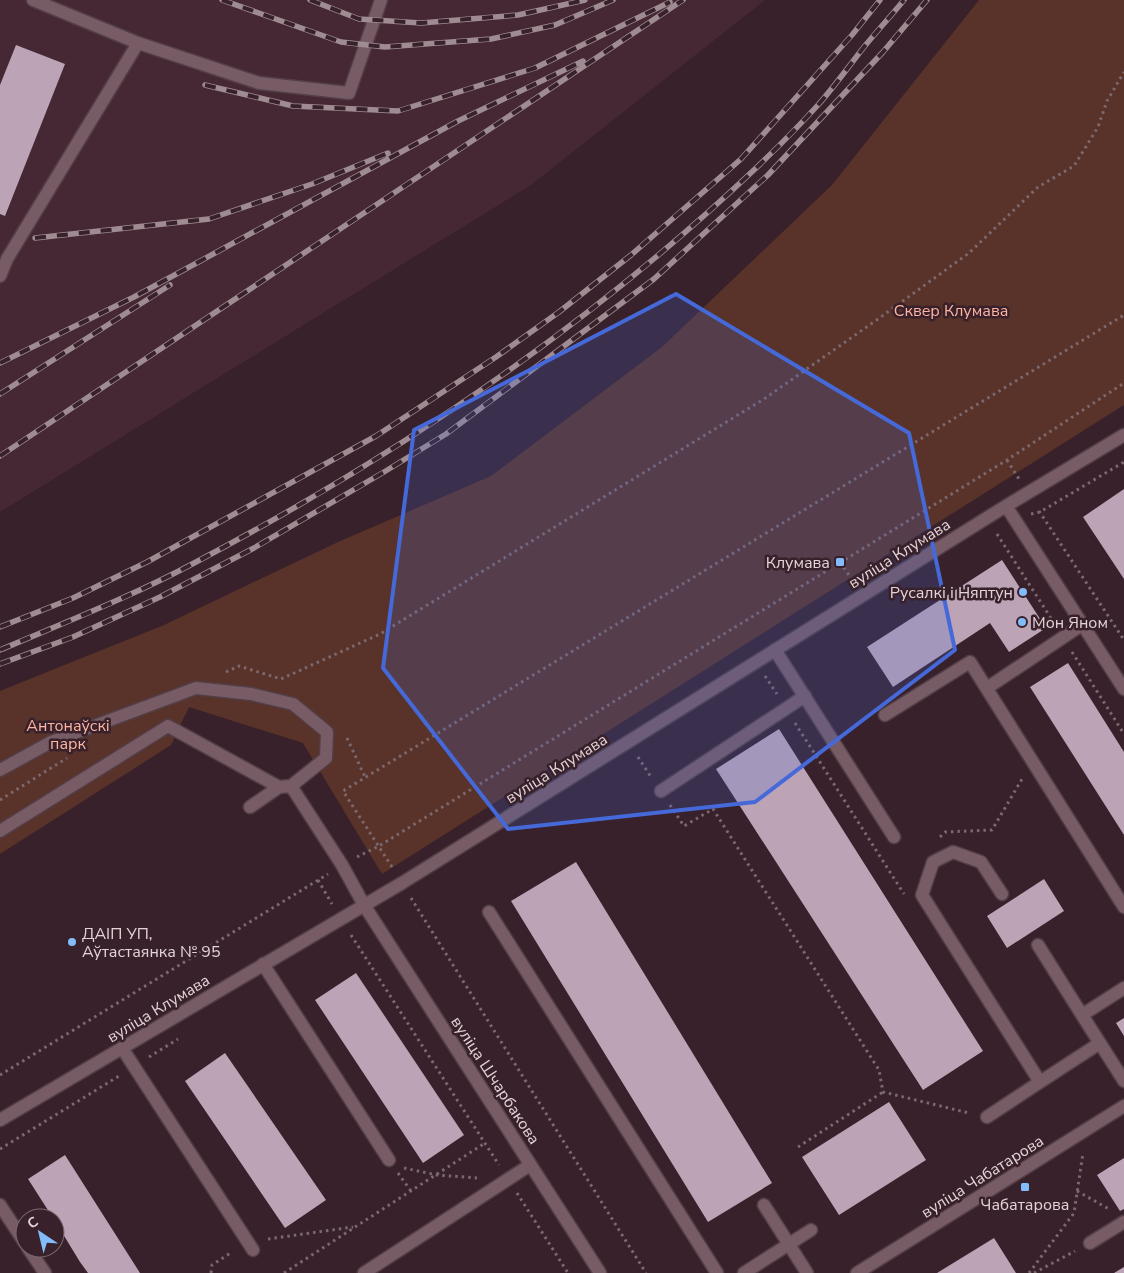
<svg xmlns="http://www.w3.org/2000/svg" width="1124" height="1273" viewBox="0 0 1124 1273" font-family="'Nunito Sans',sans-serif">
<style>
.built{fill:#462834}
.green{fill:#593329}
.building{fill:#bca3b6}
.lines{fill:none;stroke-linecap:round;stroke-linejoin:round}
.service-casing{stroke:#523e46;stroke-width:15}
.minor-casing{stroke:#523e46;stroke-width:15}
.path{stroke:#7c686f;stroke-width:3;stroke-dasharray:2.5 4;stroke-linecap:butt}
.service{stroke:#775b65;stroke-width:12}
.minor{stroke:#775b65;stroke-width:12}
.rail-casing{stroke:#9f8c93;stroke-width:5.5}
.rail{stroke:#38212a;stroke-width:4;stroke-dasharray:11;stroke-linecap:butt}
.marked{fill:#4569d8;fill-opacity:0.2;stroke:#4569d8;stroke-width:4;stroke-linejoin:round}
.poi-dot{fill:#83bcfb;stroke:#38212a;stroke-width:2}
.labels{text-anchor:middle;stroke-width:5;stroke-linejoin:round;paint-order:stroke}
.park-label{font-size:16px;fill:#fdb4a1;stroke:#38212a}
.street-label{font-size:16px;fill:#e3d3d8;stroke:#38212a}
.poi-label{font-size:16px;fill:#e3d3d8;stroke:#38212a;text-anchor:end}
</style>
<rect width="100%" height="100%" fill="#38212a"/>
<!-- built -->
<path class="built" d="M0,0h765l-234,185 -531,327z"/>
<!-- green -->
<path class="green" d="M979,0h145v405l-742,469 -79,-131 -114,-36 -18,38 -171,109v-163l164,-66 174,-83 153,-66 171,-129 170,-162z"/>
<!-- building -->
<path class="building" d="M16,45l49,19 -60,152 -5,-2v-129z
M1124,489v90l-41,-62z
M1002,560l44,68 -37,24 -19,-29 -97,64 -26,-40z
M1068,663l56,89v83l-94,-148z
M779,729l204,322 -60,39 -207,-321z
M576,862l196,321 -64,39 -197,-321z
M1044,879l20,32 -57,37 -20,-32z
M356,973l108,162 -41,28 -108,-163z
M1124,1018v18l-8,-13z
M225,1053l101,147 -41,28 -100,-147z
M889,1102l37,58 -87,55 -37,-58z
M65,1155l75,118h-52l-8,-11 -25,-41v-3h-2l-25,-39z
M1124,1158v51l-4,2 -23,-36z
M994,1238l22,35h-79z
M1124,1267v6h-10z"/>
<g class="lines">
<!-- service casing -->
<g class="service-casing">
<path id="service" d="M33,0l105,43 121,40 90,10 32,-93
M0,276l7,-17 131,-216
M775,650l119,187
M987,688l96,-64
M885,715l85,-53 154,245
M0,770l51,-28 145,-54 55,6 42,10 34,28 -1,26 -35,28 -12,1 -29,20
M291,786l51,79 22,40
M661,791l144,-95
M0,831l168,-105 111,61
M1002,894l-21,-32 -28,-10 -20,10 -11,33 118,187 60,-39
M489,912l228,361
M1038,945l44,70
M263,964l126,196
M1124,988l-42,27 42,66
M122,1048l131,202
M987,1117l53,-35
M0,1205l25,38
M764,1205l43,68
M1090,1243l34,-21
M28,1248l17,25
M364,1273l166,-108
M744,1273l67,-43"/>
</g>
<!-- minor casing -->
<g class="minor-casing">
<path id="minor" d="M1006,506l118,183
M364,905l236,368
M0,1120l402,-237 604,-377 118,-71
M857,1273l267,-167"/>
</g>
<!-- path -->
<path class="path" d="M1007,460l12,19
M1039,511l85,129
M1031,514l9,-2 84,-50
M997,534l57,89
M840,562l13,19
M1072,652l52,82
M226,672l13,-6 42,13 99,-45 384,-235 114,-80 91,-66 69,-66 36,-21 24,-39 9,-26 17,-29
M765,676l12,18
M795,723l109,171
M347,738l18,39
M638,757l13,20
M0,800l67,-42
M670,805l14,21 29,-17 166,261 4,22 86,21
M940,837l5,-5 47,-2 30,-51
M357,857l22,-11 628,-386 117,-77
M392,867l-49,-76 781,-476
M318,880l14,24
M411,898l235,375
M351,935l148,230
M149,1057l29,-18
M0,1075l328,-201
M798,1147l85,-55
M0,1149l119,-73
M404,1168l33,7 40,3
M398,1173l13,18
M1077,1191l32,18
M517,1193l51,80
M268,1239l85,-12
M211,1273l1,-8 20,-13
M284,1273l201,-130
M1029,1273l45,-60 9,-60
M1034,1273l41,-22"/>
<!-- service -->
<use href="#service" class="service"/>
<!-- minor -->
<use href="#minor" class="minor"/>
<!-- rail casing -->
<g class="rail-casing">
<path id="rail" d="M222,0l119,42 44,5 106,-8 64,-14 58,-25
M310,0l49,19 62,4 97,-8 67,-15
M205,85l88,21 105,5 137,-43 135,-66
M35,238l174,-19 103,-35 76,-31
M0,363l134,-66 324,-176 125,-60
M0,394l170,-109
M0,456l683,-456
M0,627l73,-29 74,-36 229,-126 120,-79 63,-45 72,-57 110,-96 111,-124 28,-35
M0,650c66,-28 133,-54 196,-88 201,-106 393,-236 559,-393 21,-20 43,-42 63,-64 16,-18 31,-39 46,-58 13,-16 27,-31 40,-47
M0,664l73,-27 87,-40 94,-49 130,-76 62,-38 208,-155 114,-104 115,-123 44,-52"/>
</g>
<!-- rail -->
<use href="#rail" class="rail"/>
</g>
<!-- marked area -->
<path class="marked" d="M676,294l233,139 46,217 -200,152 -247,27 -125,-161 31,-238z"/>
<!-- markers -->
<g class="poi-dot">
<rect x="835" y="557" width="10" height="10" rx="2.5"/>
<circle cx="1023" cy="592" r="5"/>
<circle cx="1022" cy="622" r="5"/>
<circle cx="72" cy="942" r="5"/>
<rect x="1020" y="1182" width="10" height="10" rx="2.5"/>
</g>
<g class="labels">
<!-- park labels -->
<g class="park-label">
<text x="951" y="316">Сквер Клумава</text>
<text x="68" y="731">Антонаўскі<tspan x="68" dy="18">парк</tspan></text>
</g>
<!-- street labels -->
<g class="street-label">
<text transform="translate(899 553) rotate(-32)" y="6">вуліца Клумава</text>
<text transform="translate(556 768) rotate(-32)" y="6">вуліца Клумава</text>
<text transform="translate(158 1008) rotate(-31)" y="6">вуліца Клумава</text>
<text transform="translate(496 1080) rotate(57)" y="6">вуліца Шчарбакова</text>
<text transform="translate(982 1176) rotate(-32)" y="6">вуліца Чабатарова</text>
</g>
<!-- poi labels -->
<g class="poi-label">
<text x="830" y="568">Клумава</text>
<text x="1013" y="598">Русалкі і Няптун</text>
<text x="1032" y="628" text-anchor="start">Мон Яном</text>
<text x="82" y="939" text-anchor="start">ДАІП УП,<tspan x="82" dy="18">Аўтастаянка № 95</tspan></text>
<text x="1025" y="1210" text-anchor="middle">Чабатарова</text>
</g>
</g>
<!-- north arrow -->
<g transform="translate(40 1233) rotate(325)"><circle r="24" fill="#38212a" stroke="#7c6870"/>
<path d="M0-4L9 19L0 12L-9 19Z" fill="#83bcfb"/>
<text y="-8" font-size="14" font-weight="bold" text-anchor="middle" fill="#e3d3d8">С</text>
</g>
</svg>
